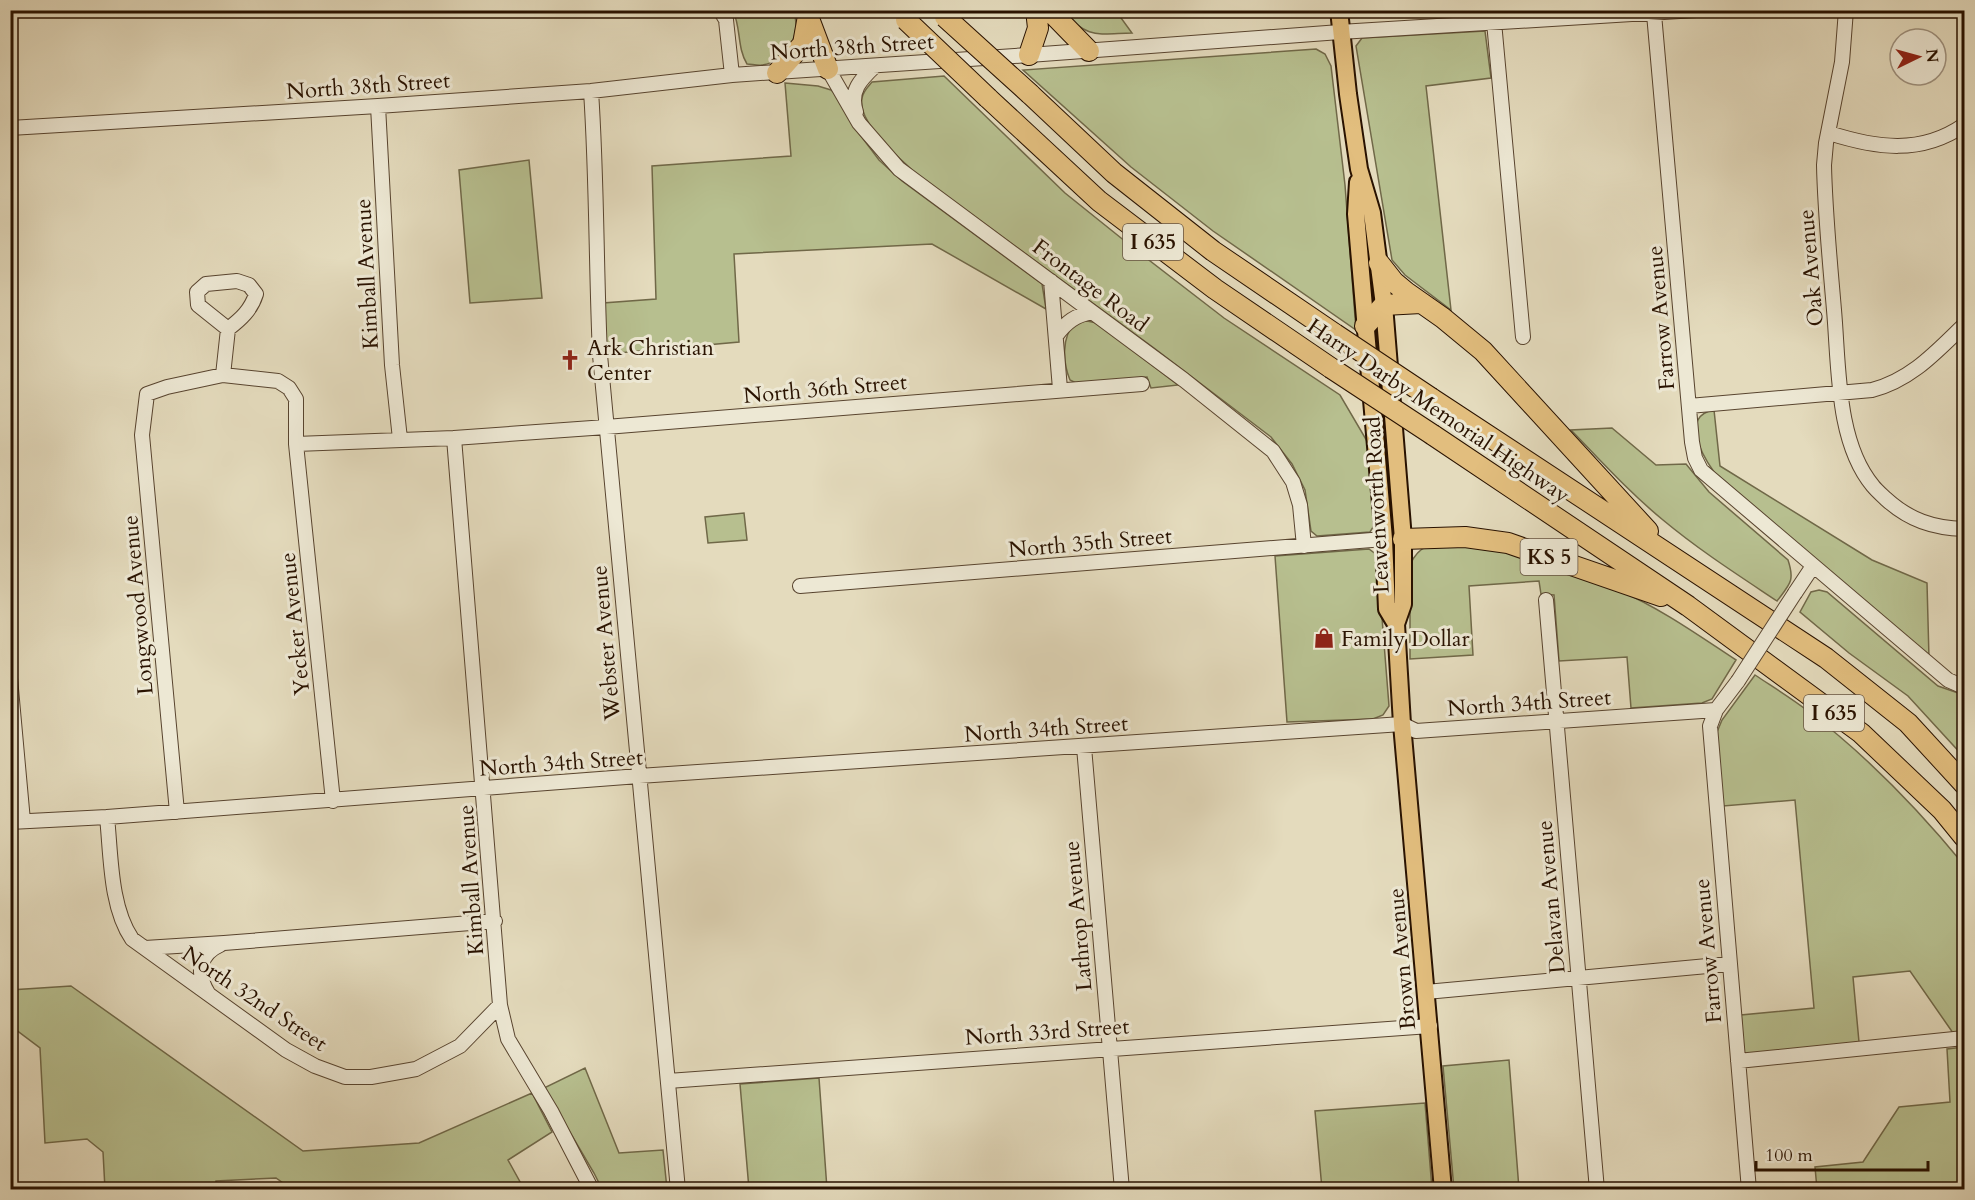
<svg xmlns="http://www.w3.org/2000/svg" width="1975" height="1200" viewBox="0 0 1975 1200" font-family="Cardo,serif">
<style>
.green{fill:#b7bf8f;stroke:#706848;stroke-width:1.5}
.lines{fill:none;stroke-linecap:round;stroke-linejoin:round}
.minor-casing{stroke:#58442f;stroke-width:16}
.major-casing{stroke:#291200;stroke-width:20}
.highway-casing{stroke:#291200;stroke-width:22}
.minor{stroke:#ede8d4;stroke-width:14}
.major{stroke:#e2be7e;stroke-width:16}
.highway{stroke:#e2be7e;stroke-width:20}
.minor-bridge-casing{stroke:#58442f;stroke-width:16;stroke-linecap:butt}
.highway-bridge-casing{stroke:#291200;stroke-width:22;stroke-linecap:butt}
.minor-bridge{stroke:#ede8d4;stroke-width:14}
.highway-bridge{stroke:#e2be7e;stroke-width:20}
.labels{text-anchor:middle;stroke-width:6;stroke-linejoin:round;paint-order:stroke}
.shield{fill:#ede8d4;stroke:#645240;stroke-width:1.5}
.shield-label{font-size:21px;font-weight:bold;fill:#291200}
.street-label{font-size:22px;fill:#291200;stroke:#ede8d4}
.poi-label{font-size:22px;fill:#291200;stroke:#ede8d4;text-anchor:start}
</style>
<rect width="100%" height="100%" fill="#e4dbbd"/>
<filter id="stains"><feTurbulence type="fractalNoise" baseFrequency=".00333" numOctaves="4"/><feColorMatrix values="0 0 0 0 .2 0 0 0 0 .09 0 0 0 0 .02 0 0 0 .5 -.17"/></filter>
<radialGradient id="worn" r=".72"><stop offset=".6" stop-color="#630" stop-opacity="0"/><stop offset="1" stop-color="#630" stop-opacity=".3"/></radialGradient>
<!-- green -->
<path class="green" d="M733,11h60c10,21 -6,51 -31,54 -4,1 -11,-1 -15,-1 -10,-16 -6,-37 -14,-53z
M1062,11h54l16,22c-37,1 -43,6 -70,-22z
M1485,31l6,47 -65,8 25,224 -46,-35 -13,-15 -36,-214 6,-8z
M1316,49l9,5 6,12 14,119 11,145 -143,-99 -82,-64 -108,-97z
M944,76l121,117 76,61 83,64 116,77 27,46 8,83 -5,8 -53,4 -6,-5 -6,-41 -13,-26 -21,-27 -117,-89 -239,-175c-17,-17 -58,-50 -53,-75 1,-7 6,-11 10,-16z
M785,83l33,3 13,4 8,7 16,31 24,32 23,21 140,103 4,25 -114,-65 -198,10 5,88 -132,12 -4,-51 53,-4 -4,-133 139,-10z
M529,160l13,138 -72,5 -11,-133z
M1087,321l10,2 81,62 -27,3 -4,-11 -71,6 -6,-3c-7,-17 -9,-43 5,-57z
M1714,410l6,56 152,94 55,23 2,75 -215,-186c-12,-17 -34,-56 0,-62z
M1612,428l44,37 30,-1 23,28 79,68c7,21 2,24 -11,41 -39,-26 -78,-51 -114,-81 -33,-27 -62,-59 -92,-90z
M744,513l3,27 -39,3 -3,-26z
M1466,542c49,13 105,27 152,48 42,18 80,45 118,70l-24,39 -10,4 -71,5 -4,-51 -68,4 -5,-66 -13,-1 -2,-13 -70,5 4,69 -63,4v-94c11,-26 31,-21 56,-23z
M1369,549l8,6 12,151 -6,9 -10,4 -86,3 -12,-166z
M1819,590l8,2 111,94 26,9v62l-56,-61 -59,-43 -49,-41 11,-20z
M1755,675c18,12 36,23 53,36 58,44 110,98 156,154v168h-11l-43,-62 -57,6 6,65 -110,14 -5,-4 -3,-37 73,-7 -19,-208 -72,6 -6,-74 5,-12z
M71,986l232,165 116,-8 113,-50 20,39 -44,28 16,29 -231,1 -17,-12 -60,3v8h-111l-2,-37 -16,-13 -42,4 -5,-95 -29,-22 -1,-36z
M1964,1047v142h-147l-2,-22 48,-5 36,-55 51,-5 -3,-53z
M1509,1060l10,129h-65l-11,-123z
M585,1068l34,85 44,-3 4,39h-65l-8,-16 -50,-85z
M819,1078l8,111h-78l-9,-105z
M1425,1103l7,86h-110l-7,-78z"/>
<g class="lines">
<!-- minor casing -->
<g class="minor-casing">
<path id="minor" d="M720,10l6,10 6,55
M1846,10l-4,52 -16,81 -2,22c1,48 6,97 10,145 5,55 2,132 39,176 4,5 9,9 13,13 23,21 47,29 78,30
M1654,14l38,428 3,16 6,12 247,210 16,7
M1494,22l29,315
M828,69l31,54 40,46 285,211 89,71 20,31 7,23 4,41
M591,91c6,88 5,176 9,264l78,835
M378,106l14,259 8,74
M856,112c-7,-21 5,-33 19,-46
M10,128l368,-22 213,-15 141,-16 297,-20 311,-23 356,-22
M1829,133c47,15 92,22 135,-8
M237,281l12,4 7,9c-5,16 -15,25 -28,35l-30,-24 -1,-13 9,-8z
M1051,281l9,108
M1056,336c10,-14 20,-21 36,-24
M223,375l5,-46
M1689,406l183,-16c39,-10 64,-38 92,-65
M454,438l46,567 8,34 43,72 41,79
M296,444l158,-6 152,-11 536,-43
M800,586l584,-47
M1795,593l18,-27
M1546,600l51,590
M10,678l13,143
M1738,681l-22,29 -6,16 39,464
M1084,747l38,443
M177,812l-35,-377 5,-41 20,-7 56,-12 55,6 11,7 7,11v45l37,357
M107,817c4,38 3,90 25,122l154,111 29,16 30,11h26l45,-8 44,-23 40,-41
M10,822l97,-5 532,-41 763,-52 14,7 300,-21
M145,948l79,-5 271,-22
M1426,992l303,-28
M208,993c-12,-19 -9,-39 12,-48
M1738,1061l226,-23
M668,1081l762,-55"/>
</g>
<!-- major casing -->
<g class="major-casing">
<path id="major" d="M1339,10l9,84 11,75 13,44 12,92 19,234v65l-7,20 6,100 41,466
M1358,182l-2,32 28,325 3,70 9,15"/>
</g>
<!-- highway casing -->
<g class="highway-casing">
<path id="highway" d="M1049,10l40,41
M808,16l20,53
M1029,55l9,-27 -2,-18
M777,73l26,-29 5,-28
M1030,94l84,79 99,78 122,83
M988,98l111,103 116,88 116,79
M1379,263l15,19 12,10 37,26 40,33 165,180
M1365,326l19,-21 37,-2
M1431,398l395,260 82,65 56,61
M1433,435l255,171 173,127 81,77 22,27
M1403,539l62,-2 43,6 153,53"/>
</g>
<!-- minor -->
<use href="#minor" class="minor"/>
<!-- major -->
<use href="#major" class="major"/>
<!-- highway -->
<use href="#highway" class="highway"/>
<!-- minor-bridge casing -->
<g class="minor-bridge-casing">
<path id="minor-bridge" d="M1738,681l57,-88"/>
</g>
<!-- highway-bridge casing -->
<g class="highway-bridge-casing">
<path id="highway-bridge" d="M945,17l85,77
M906,20l82,78
M1335,334l96,64
M1331,368l102,67"/>
</g>
<!-- minor-bridge -->
<use href="#minor-bridge" class="minor-bridge"/>
<!-- highway-bridge -->
<use href="#highway-bridge" class="highway-bridge"/>
</g>
<!-- icons -->
<defs>
<g id="church-bare" transform="scale(1.62)"><path d="M-1.2-6h2.4v3.5h3.3v2.4h-3.3V6h-2.4V-.1h-3.3v-2.4h3.3Z" fill="#8f2418" stroke="#ede8d4" stroke-width="2.5" paint-order="stroke"/></g>
<g id="shop-bare" transform="scale(1.62)"><path d="M-5-2.5h2.3a2.7 3.5 0 0 1 5.4 0H5L5.5 6h-11ZM-1.5-2.5h3a1.5 2.3 0 0 0-3 0Z" fill="#8f2418" stroke="#ede8d4" stroke-width="2.5" paint-order="stroke"/></g>
</defs>
<g fill-rule="evenodd">
<use href="#church-bare" x="570" y="360"/>
<use href="#shop-bare" x="1324" y="638"/>
</g>
<g class="labels">
<!-- shield labels -->
<g class="shield">
<rect x="1123" y="224" width="60" height="36" rx="4.5"/>
<rect x="1520.5" y="539" width="57" height="36" rx="4.5"/>
<rect x="1804" y="695" width="60" height="36" rx="4.5"/>
</g>
<g class="shield-label">
<text x="1153" y="249">I 635</text>
<text x="1549" y="564">KS 5</text>
<text x="1834" y="720">I 635</text>
</g>
<!-- street labels -->
<g class="street-label">
<text transform="translate(852 46) rotate(-4)" y="8">North 38th Street</text>
<text transform="translate(368 85) rotate(-4)" y="8">North 38th Street</text>
<text transform="translate(1810 268) rotate(-95)" y="8">Oak Avenue</text>
<text transform="translate(366 274) rotate(-93)" y="8">Kimball Avenue</text>
<text transform="translate(1091 285) rotate(37)" y="8">Frontage Road</text>
<text transform="translate(1660 318) rotate(-95)" y="8">Farrow Avenue</text>
<text transform="translate(825 388) rotate(-5)" y="8">North 36th Street</text>
<text transform="translate(1439 410) rotate(34)" y="8">Harry Darby Memorial Highway</text>
<text transform="translate(1376 505) rotate(-93)" y="8">Leavenworth Road</text>
<text transform="translate(1090 542) rotate(-5)" y="8">North 35th Street</text>
<text transform="translate(137 605) rotate(-95)" y="8">Longwood Avenue</text>
<text transform="translate(294 624) rotate(-96)" y="8">Yecker Avenue</text>
<text transform="translate(605 643) rotate(-95)" y="8">Webster Avenue</text>
<text transform="translate(1529 702) rotate(-4)" y="8">North 34th Street</text>
<text transform="translate(1046 728) rotate(-4)" y="8">North 34th Street</text>
<text transform="translate(561 762) rotate(-4)" y="8">North 34th Street</text>
<text transform="translate(470 880) rotate(-94)" y="8">Kimball Avenue</text>
<text transform="translate(1550 897) rotate(-95)" y="8">Delavan Avenue</text>
<text transform="translate(1077 916) rotate(-95)" y="8">Lathrop Avenue</text>
<text transform="translate(1707 951) rotate(-95)" y="8">Farrow Avenue</text>
<text transform="translate(1401 959) rotate(-95)" y="8">Brown Avenue</text>
<text transform="translate(255 998) rotate(34)" y="8">North 32nd Street</text>
<text transform="translate(1047 1031) rotate(-4)" y="8">North 33rd Street</text>
</g>
<!-- poi labels -->
<g class="poi-label">
<text x="587" y="355">Ark Christian<tspan x="587" dy="25">Center</tspan></text>
<text x="1341" y="646">Family Dollar</text>
</g>
</g>
<!-- margin -->
<rect width="1975" height="1200" fill="none" stroke="#e4dbbd" stroke-width="36"/>
<rect x="12" y="12" width="1951" height="1176" fill="none" stroke="#291200" stroke-width="3"/>
<rect x="18" y="18" width="1939" height="1164" fill="none" stroke="#291200" stroke-width="1.5"/>
<!-- north arrow -->
<g transform="translate(1918 57) rotate(85)"><circle r="28" fill="#ede8d4" stroke="#9f927f" stroke-width="1.5"/>
<path d="M0-4.5L10 22L0 15L-10 22Z" fill="#8f2418"/>
<text y="-9" font-size="16" font-weight="bold" text-anchor="middle" fill="#291200">N</text>
</g>
<!-- scale -->
<path d="M1756 1161v9h172v-9" fill="none" stroke="#291200" stroke-width="3"/>
<text x="1765" y="1161" font-size="18" fill="#291200" stroke="#ede8d4" stroke-width="4.5" paint-order="stroke">100 m</text>
<rect width="100%" height="100%" filter="url(#stains)"/>
<rect width="100%" height="100%" fill="url(#worn)"/>
</svg>
